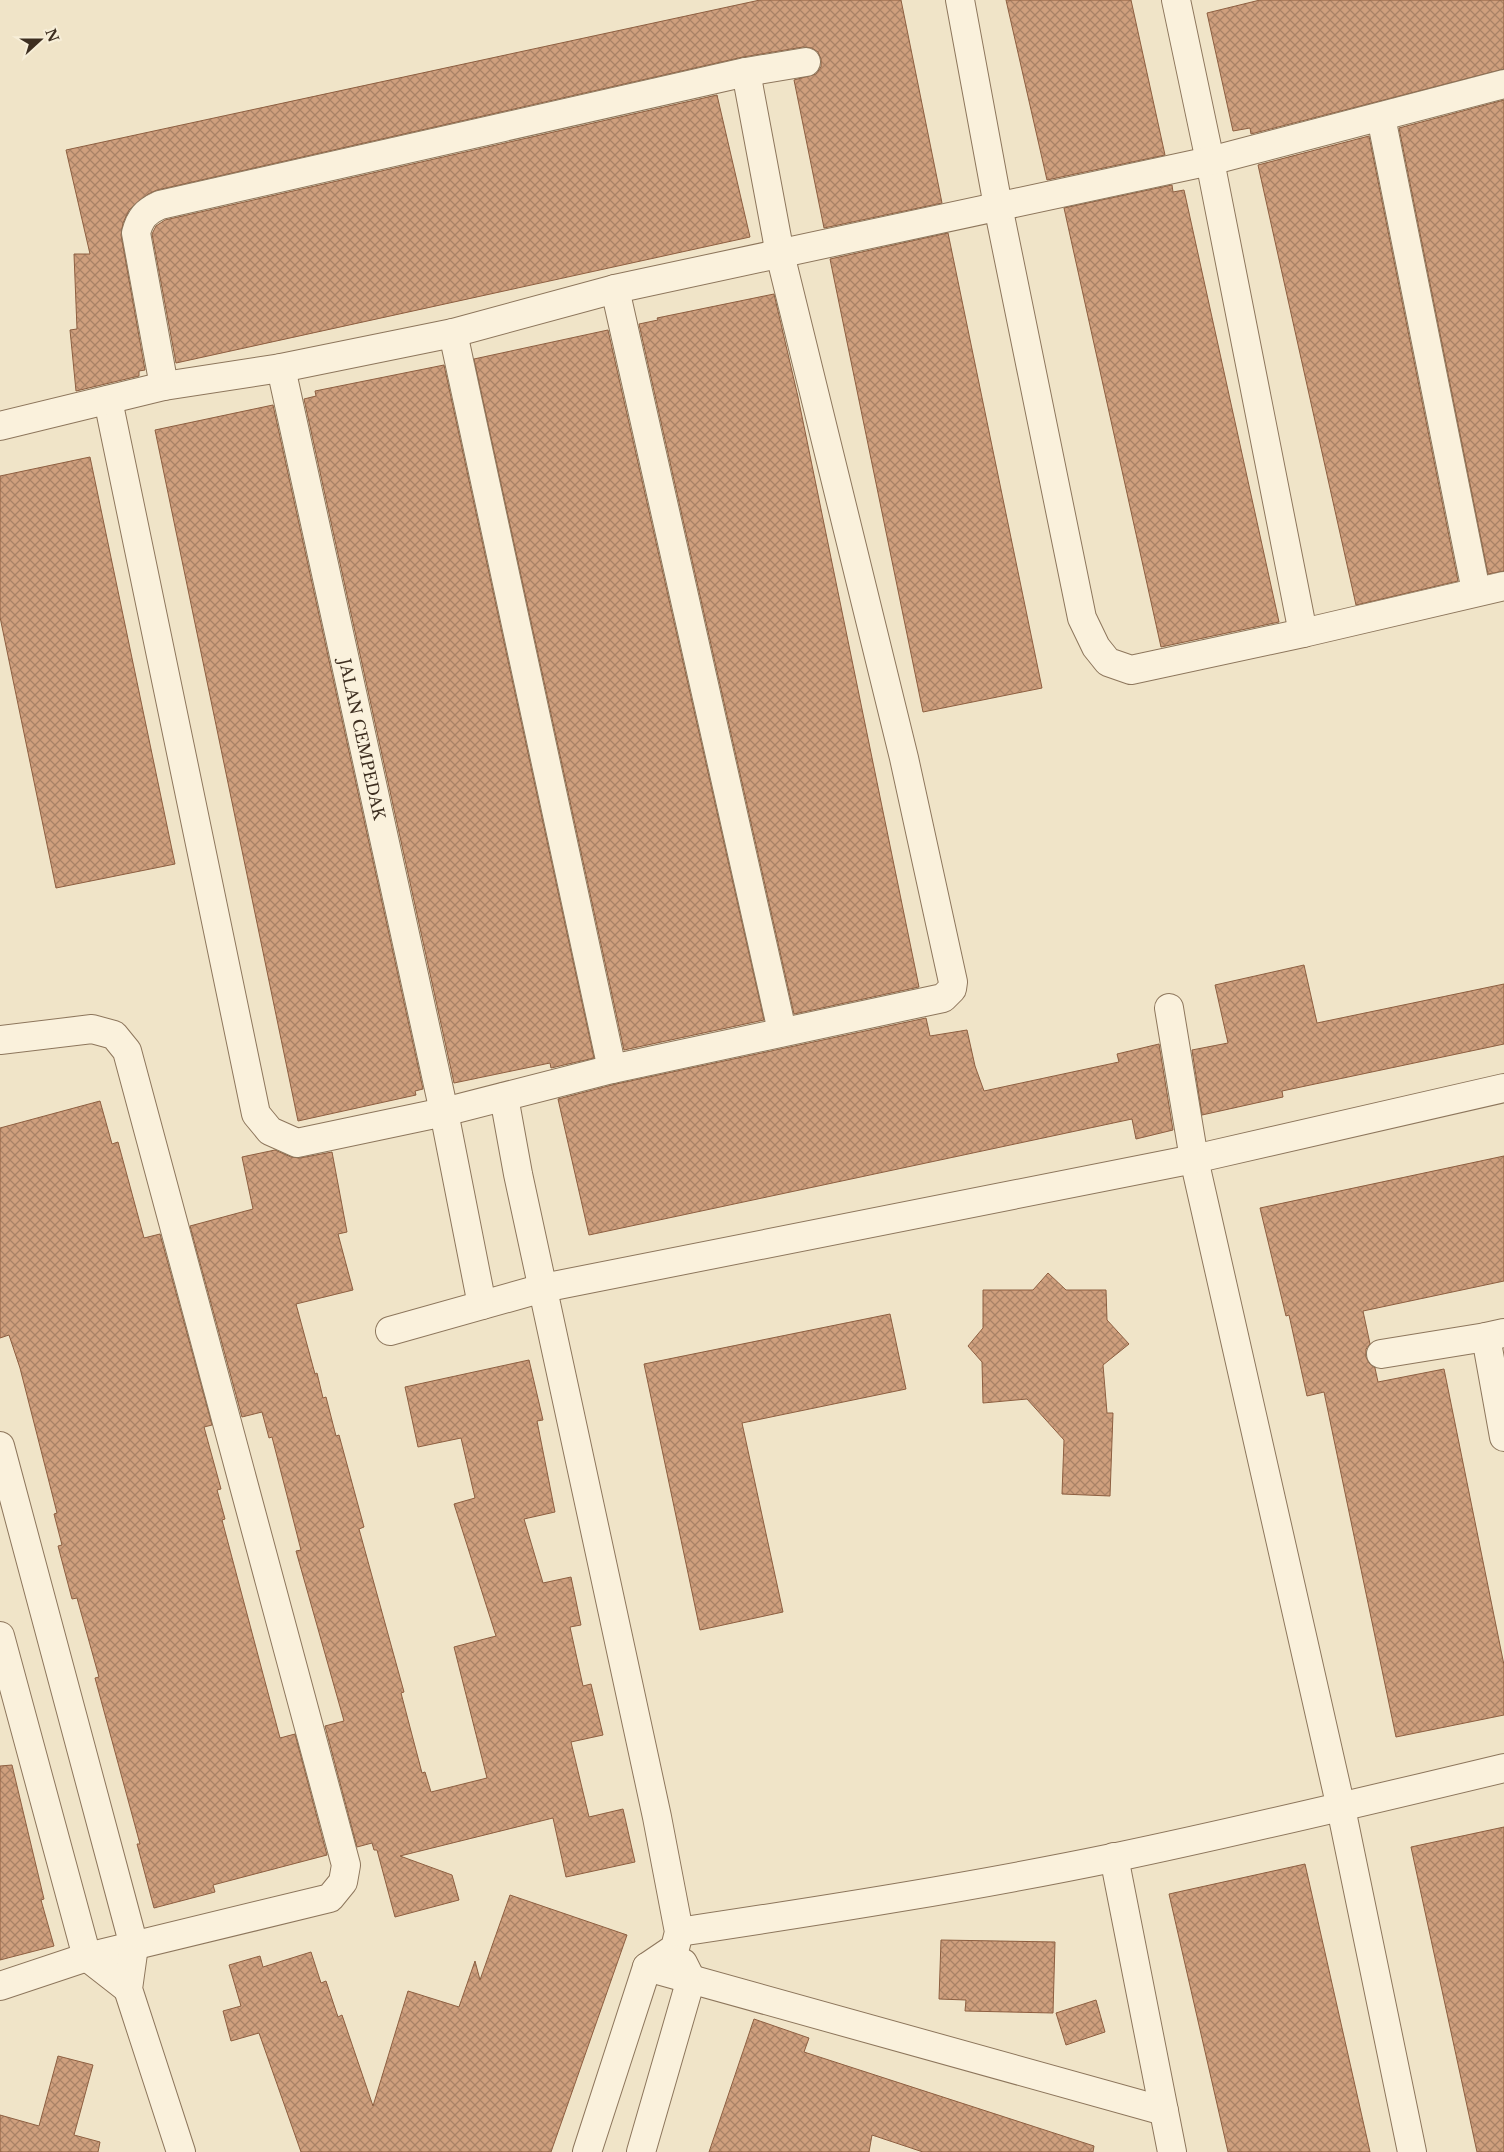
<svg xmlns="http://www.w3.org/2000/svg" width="1504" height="2152" viewBox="0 0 1504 2152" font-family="'Libre Baskerville',serif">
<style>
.building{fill:url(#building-cross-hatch);stroke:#8d5f41}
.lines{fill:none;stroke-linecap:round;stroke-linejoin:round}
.street-casing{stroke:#8d765c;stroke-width:30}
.street{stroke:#faf1dc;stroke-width:28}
.labels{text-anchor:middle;stroke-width:4;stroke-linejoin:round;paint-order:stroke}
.street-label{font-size:16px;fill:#3d2e20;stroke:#f7eed8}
</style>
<defs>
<pattern id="building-cross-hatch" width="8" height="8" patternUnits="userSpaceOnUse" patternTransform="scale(1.25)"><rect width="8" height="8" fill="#cf9f7d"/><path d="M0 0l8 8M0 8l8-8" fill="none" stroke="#a98266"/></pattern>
</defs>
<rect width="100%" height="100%" fill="#f0e4c8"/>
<!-- building -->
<path class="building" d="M760,0h141l41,203 -118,25 -30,-148 22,-6 5,-7v-8l-3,-7 -6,-4 -9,-1 -60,10 -586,133 -9,4 -19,16 -6,13 -2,12 24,135 -6,1v5l-63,15 -6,-61 7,-1 -3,-75h16l-24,-104z
M1006,0h125l34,155 -118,25z
M1260,0h244v69l-253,65 -1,-6 -17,3 -26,-118z
M717,95l33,142 -574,126 -24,-129 4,-8 9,-6z
M1504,100v471l-16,3 -89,-446z
M1369,136l89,445 -102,24 -98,-440z
M1172,185l1,7 11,-2 95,432 -118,25 -97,-439z
M948,233l94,455 -119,24 -93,-453z
M774,294l24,103 121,590 -125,27 -155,-690 19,-4 -1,-2z
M608,330l156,690 -140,30 -150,-691z
M444,365l150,693 -43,10 -1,-5 -96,20 -150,-684 12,-3 -1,-5z
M273,405l150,684 -8,2 1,4 -118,26 -143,-691z
M90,457l85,407 -119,24 -56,-271v-141z
M1304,965l13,58 187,-39v60l-222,47 1,6 -81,18 -10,-65 36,-7 -13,-58z
M926,1018l4,18 37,-6 8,36 9,25 135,-29 -2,-8 42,-10 14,86 -37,9 -4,-20 -543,116 -31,-136 58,-15z
M100,1101l12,43 6,-2 26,96 16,-4 52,191 -8,2 17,62 -4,1 8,29 -3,1 58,218 15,-4 32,121 -114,30 2,7 -61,16 -17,-64h3l-45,-166 4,-1 -22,-79 -5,1 -14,-53 4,-1 -8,-31 3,-1 -37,-145 -11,-33 -9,3v-210z
M275,1150l16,7 9,1 32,-6 15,80 -9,2 15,56 -57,14 19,70 2,-1 6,25 3,-1 10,39 3,-1 25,92 -5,2 45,163 -3,1 21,80 3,-1 6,20 56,-14 -33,-131 42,-11 -42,-132 21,-6 -14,-60 -43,9 -13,-60 124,-27 14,60 -6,1 18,91 -31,7 19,64 28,-6 10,48 -11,2 13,59 8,-2 12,51 -32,7 18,75 34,-8 12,53 -69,15 -13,-59 -153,38 52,19 7,25 -64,17 -18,-67h-3l-2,-7 -15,4 -32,-121 19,-5 -48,-170 5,-1 -29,-113 -3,1 -7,-26 -20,5 -52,-191 63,-17 -11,-52z
M1504,1156v125l-141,30 7,33 -4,5v8l3,6 6,5 3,14 66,-13 60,296v50l-108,22 -72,-345 -17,4 -18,-81 -3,1 -26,-108z
M1048,1273l18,17h40l1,30 22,24 -26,21 4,48h6l-3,83 -48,-2 2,-54 -37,-41 -44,4 -1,-41 -14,-16 15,-18v-38h50z
M890,1314l16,75 -164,34 41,189 -83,18 -56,-266z
M12,1765l32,134 -3,1 13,46 -54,14v-194z
M1504,1827v325h-27l-66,-305z
M1305,1864l65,288h-142l-59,-258z
M510,1895l117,40 -76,217h-250l-42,-119 -28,8 -8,-30 18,-5 -12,-41 31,-9 3,11 48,-15 10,31 5,-2 12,36 4,-2 31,91 35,-115 51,16 16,-46 5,19z
M941,1940l114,2 -2,71 -88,-2 1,-11 -27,-1z
M1096,2000l9,32 -39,13 -10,-32z
M754,2019l55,19 -5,14 290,94 -1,6h-170l-51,-17 -3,17h-160z
M58,2056l35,9 -19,70 26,7 -2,10h-98v-37l39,11z"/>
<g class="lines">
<!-- street casing -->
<g class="street-casing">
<g id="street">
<path d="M960,0l38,206 84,412 14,29 12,15 23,8 172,-37"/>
<path d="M1176,0l34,161 93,472 201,-47"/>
<path d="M1381,117l95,474"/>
<path d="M615,289l167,742"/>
<path d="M453,333l159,736"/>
<path id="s1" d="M281,368l163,744 38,193"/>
<path d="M164,386l-28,-153c4,-15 9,-21 24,-28l586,-133 60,-10"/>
<path d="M108,400l148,714 14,17 27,12 147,-31 168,-43 331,-71 9,-9 1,-7 -49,-224 -124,-504 -34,-182"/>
<path d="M0,426l164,-40 117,-18 172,-35 162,-44 595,-128 294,-77"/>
<path d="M1169,1008l25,151 147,649 71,344"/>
<path d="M0,1040l92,-11 22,6 13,16 219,814 -3,17 -13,16 -243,59 -87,29"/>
<path d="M504,1097l14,77 139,643 22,115 -4,16 -28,19 -60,185"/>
<path d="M390,1331l153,-43 651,-129 310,-71"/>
<path d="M1504,1333l-18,4 18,100"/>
<path d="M1381,1354l105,-17"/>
<path d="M0,1446l134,500 -6,43 53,163"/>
<path d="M0,1636l87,321 41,32"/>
<path d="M1114,1857l58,295"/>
<path d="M679,1932c146,-22 293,-45 438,-75 129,-27 258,-58 387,-89"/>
<path d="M647,1967l517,144"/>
<path d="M641,2152l50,-173 -8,-16"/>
</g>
</g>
<!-- street -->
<use href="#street" class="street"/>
</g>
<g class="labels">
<!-- street labels -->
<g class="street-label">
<text dy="6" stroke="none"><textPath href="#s1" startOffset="380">JALAN CEMPEDAK</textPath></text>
</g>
</g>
<!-- north arrow -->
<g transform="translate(40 40) rotate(69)" stroke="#f7eed8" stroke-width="4" paint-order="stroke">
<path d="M0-4L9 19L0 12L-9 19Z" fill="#3d2e20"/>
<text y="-8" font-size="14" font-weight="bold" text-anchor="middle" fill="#3d2e20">N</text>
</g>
</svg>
